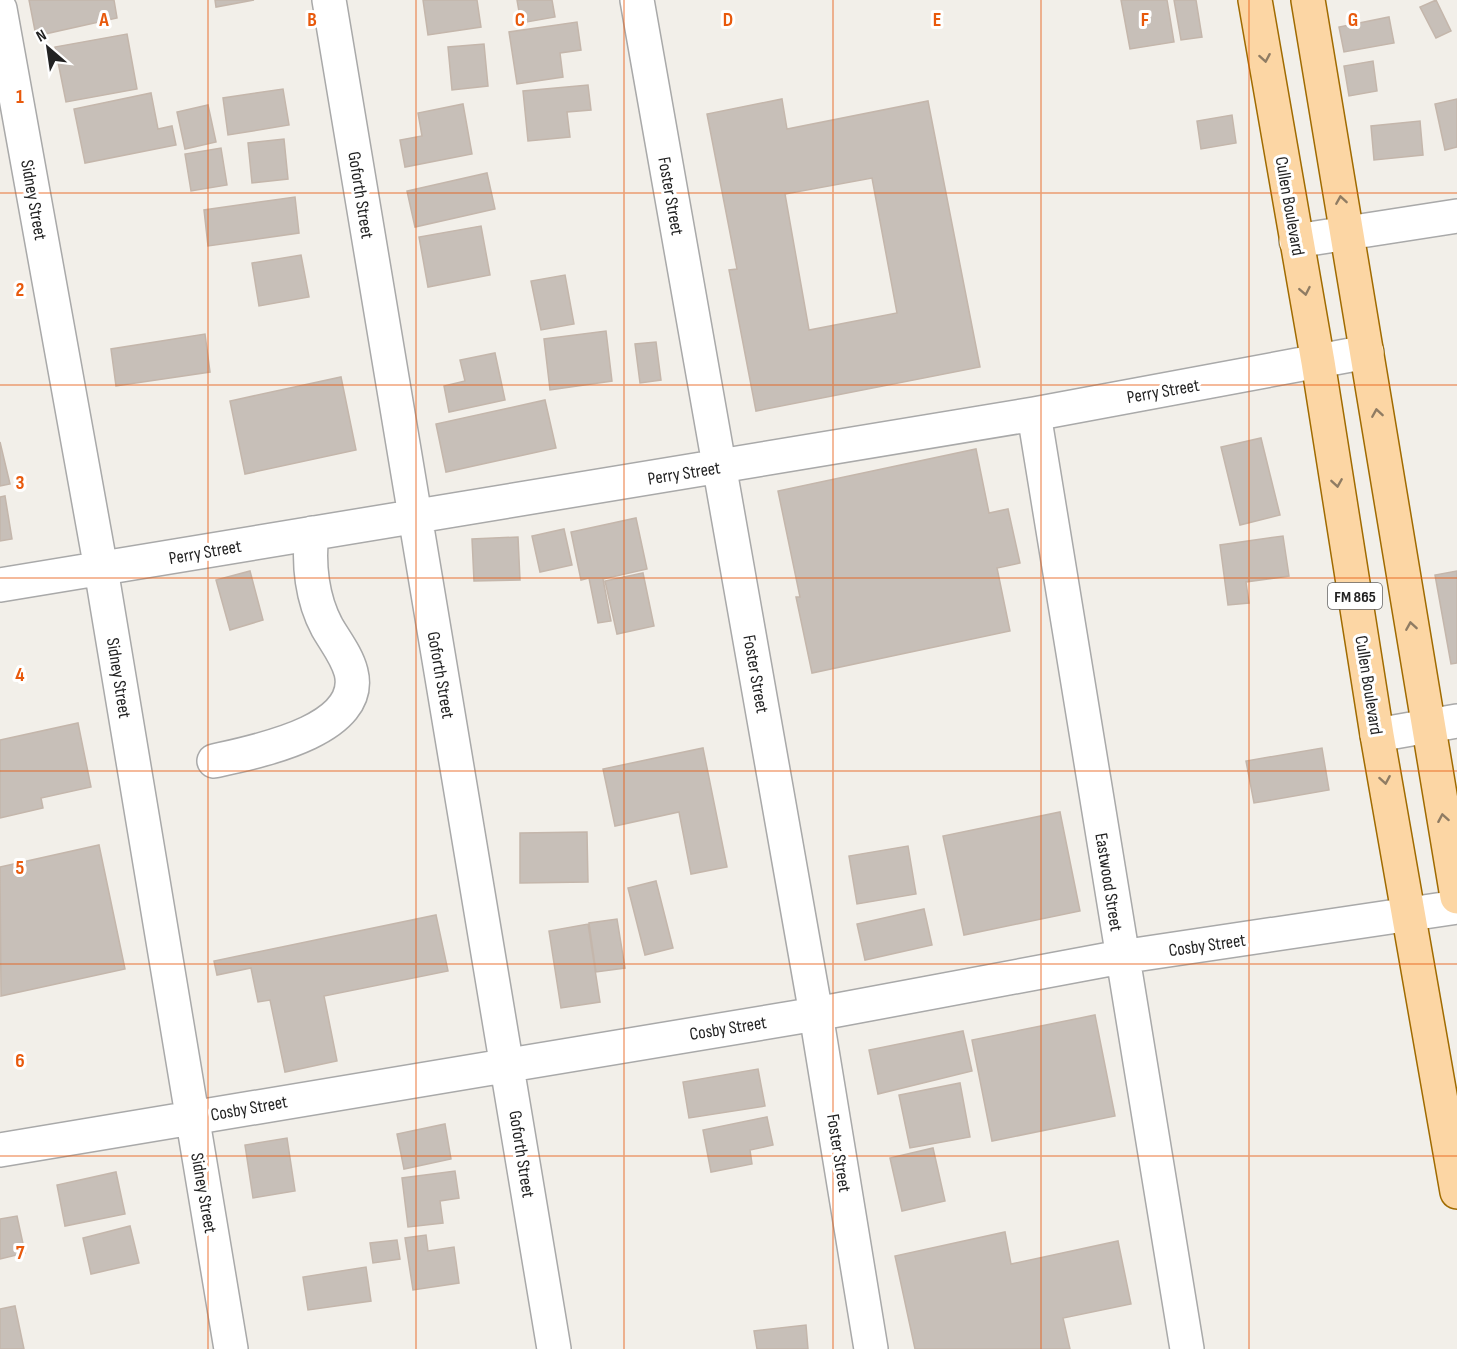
<svg xmlns="http://www.w3.org/2000/svg" width="1457" height="1349" viewBox="0 0 1457 1349" font-family="'Sofia Sans Condensed',sans-serif">
<style>
.building{fill:#c7bfb8;stroke:#c4b6ab;stroke-width:1.5;fill-rule:evenodd}
.lines{fill:none;stroke-linecap:round;stroke-linejoin:round}
.minor-casing{stroke:#a9a9a9;stroke-width:36}
.major-casing{stroke:#a06b00;stroke-width:36}
.minor{stroke:#fff;stroke-width:33}
.major{stroke:#fcd6a4;stroke-width:33}
.oneway{stroke:#8f7c63}
.grid{fill:none;stroke:#e8590c;stroke-width:1.5;stroke-opacity:0.55}
.labels{text-anchor:middle;stroke-width:6;stroke-linejoin:round;paint-order:stroke}
.shield{fill:#fff;stroke:#646464;stroke-width:1.5}
.shield-label{font-size:16px;font-weight:bold;fill:#222}
.street-label{font-size:18px;fill:#222;stroke:#fff}
.grid-label{font-size:20px;text-anchor:middle;font-weight:bold;fill:#e8590c;stroke:#fff;stroke-width:6;stroke-linejoin:round;paint-order:stroke}
</style>
<rect width="100%" height="100%" fill="#f2efe9"/>
<!-- building -->
<path class="building" d="M29,0h85l3,18 -81,18z
M215,0h39l-38,7z
M423,0h54l4,27 -53,8z
M517,0h35l3,17 -34,6z
M1121,0h46l7,42 -44,7z
M1174,0h22l6,37 -21,3z
M1436,0l15,31 -15,7 -16,-31z
M1389,17l5,26 -50,9 -5,-25z
M577,22l4,28 -21,3 3,24 -46,7 -8,-52z
M127,34l10,55 -71,13 -11,-55z
M484,44l4,42 -36,4 -4,-43z
M1373,61l4,30 -28,5 -5,-30z
M588,85l3,25 -24,2 3,25 -42,4 -5,-50z
M283,89l6,36 -61,10 -5,-37z
M151,93l7,36 14,-3 4,19 -91,18 -11,-54z
M782,99l5,30 141,-28 52,266 -224,44 -27,-141 8,-1 -30,-155zM872,178l25,135 -88,17 -24,-136z
M1457,99v48l-12,3 -10,-46z
M463,104l9,50 -67,13 -5,-27 22,-4 -4,-23z
M208,105l8,37 -31,7 -8,-37z
M1232,115l4,28 -35,6 -4,-28z
M1420,121l3,34 -49,5 -3,-34z
M284,139l4,40 -36,4 -4,-40z
M221,148l6,37 -36,6 -6,-37z
M487,173l8,36 -80,18 -8,-36z
M295,197l4,36 -91,13 -4,-36z
M481,226l9,49 -62,12 -9,-50z
M301,255l8,42 -50,9 -7,-43z
M565,275l9,49 -33,6 -10,-49z
M606,331l6,50 -62,9 -6,-51z
M205,334l5,38 -94,14 -5,-37z
M656,342l5,38 -21,3 -5,-39z
M495,353l10,47 -56,12 -5,-26 21,-5 -5,-21z
M341,377l15,73 -111,24 -15,-73z
M545,400l11,48 -110,24 -10,-48z
M1261,438l19,77 -40,10 -19,-78z
M0,442l10,42 -10,2z
M976,449l13,64 19,-4 12,54 -23,5 13,63 -198,42 -16,-76h4l-22,-106z
M5,496l7,43 -12,2v-44z
M636,518l11,51 -44,10 8,42 -13,2 -9,-45 -8,2 -10,-48z
M564,529l8,36 -32,7 -8,-36z
M1283,536l6,40 -43,6 3,21 -21,2 -8,-60z
M518,537l2,43 -46,1 -2,-42z
M250,571l13,49 -33,10 -14,-50z
M1457,571v92l-6,1 -16,-89z
M643,573l11,53 -37,8 -12,-53z
M78,723l13,64 -50,11 2,10 -43,10v-78z
M703,748l24,119 -36,7 -12,-62 -64,14 -12,-57z
M1322,748l7,42 -75,13 -8,-42z
M1060,812l20,99 -116,24 -21,-99z
M587,832l1,50 -68,1v-50z
M99,845l26,124 -124,27 -1,-129z
M908,846l8,48 -59,10 -8,-48z
M656,881l17,67 -28,7 -17,-67z
M924,909l8,36 -67,15 -8,-36z
M436,915l12,56 -124,25 13,65 -52,11 -15,-72 -12,2 -7,-34 -34,7 -3,-14z
M617,919l8,49 -29,4 -7,-49z
M588,924l12,78 -39,6 -12,-77z
M1095,1015l20,101 -123,25 -20,-101z
M963,1031l9,40 -94,23 -9,-44z
M758,1069l7,37 -76,12 -6,-36z
M960,1083l10,54 -60,11 -11,-53z
M767,1117l6,28 -23,5 2,14 -41,8 -8,-42z
M445,1124l6,35 -47,10 -7,-35z
M287,1138l8,53 -42,7 -8,-53z
M933,1148l12,53 -43,10 -12,-53z
M455,1171l4,27 -19,3 3,22 -35,4 -6,-49z
M116,1172l9,42 -60,12 -8,-41z
M17,1216l8,37 -25,6v-40z
M130,1226l9,37 -48,11 -8,-36z
M1005,1232l6,32 107,-23 13,63 -68,14 7,31h-155l-20,-93z
M426,1235l2,16 26,-4 5,36 -46,7 -8,-52z
M397,1240l3,19 -27,4 -3,-20z
M366,1267l5,34 -63,9 -5,-33z
M15,1306l9,43h-24v-40z
M806,1325l2,24h-51l-3,-18z"/>
<g class="lines">
<!-- minor casing -->
<g class="minor-casing">
<path id="minor" d="M329,0l225,1349
M637,0l179,1014 55,335
M0,9l101,560 130,780
M1296,241l161,-25
M1034,414l153,935
M0,585l1034,-171 333,-62
M1377,735l80,-14
M214,761c40,-9 152,-30 137,-89 -4,-16 -16,-31 -24,-45 -15,-28 -19,-63 -15,-94
M0,1150l816,-136 305,-57 336,-50"/>
</g>
<!-- major casing -->
<g class="major-casing">
<path id="major" d="M1255,0l63,362 59,373 80,457
M1308,0l149,897"/>
</g>
<!-- minor -->
<use href="#minor" class="minor"/>
<!-- major -->
<use href="#major" class="major"/>
</g>
<!-- one-way arrows -->
<defs><path id="oneway-chevron" d="M-2-3.5L2.5 0L-2 3.5" fill="none" stroke-width="1.6" stroke-linecap="round" stroke-linejoin="round" transform="scale(1.5)"/></defs>
<g class="oneway">
<use href="#oneway-chevron" transform="translate(1265 58) rotate(80)"/>
<use href="#oneway-chevron" transform="translate(1341 200) rotate(-99)"/>
<use href="#oneway-chevron" transform="translate(1305 291) rotate(79)"/>
<use href="#oneway-chevron" transform="translate(1377 413) rotate(-99)"/>
<use href="#oneway-chevron" transform="translate(1337 483) rotate(81)"/>
<use href="#oneway-chevron" transform="translate(1411 626) rotate(-99)"/>
<use href="#oneway-chevron" transform="translate(1385 780) rotate(80)"/>
<use href="#oneway-chevron" transform="translate(1443 818) rotate(-100)"/>
</g>
<!-- grid -->
<path class="grid" d="M208,0v1349M416,0v1349M624,0v1349M833,0v1349M1041,0v1349M1249,0v1349M0,193h1457M0,385h1457M0,578h1457M0,771h1457M0,964h1457M0,1156h1457"/>
<g class="labels">
<!-- shield labels -->
<rect class="shield" x="1328" y="583" width="54" height="26" rx="4.5"/>
<g class="shield-label">
<text x="1355" y="602">FM 865</text>
</g>
<!-- street labels -->
<g class="street-label">
<text transform="translate(361 195) rotate(81)" y="6">Goforth Street</text>
<text transform="translate(671 196) rotate(80)" y="6">Foster Street</text>
<text transform="translate(34 200) rotate(80)" y="6">Sidney Street</text>
<text transform="translate(1290 206) rotate(80)" y="6">Cullen Boulevard</text>
<text transform="translate(1163 391) rotate(-10)" y="6">Perry Street</text>
<text transform="translate(684 473) rotate(-9)" y="6">Perry Street</text>
<text transform="translate(205 552) rotate(-10)" y="6">Perry Street</text>
<text transform="translate(756 674) rotate(80)" y="6">Foster Street</text>
<text transform="translate(441 675) rotate(80)" y="6">Goforth Street</text>
<text transform="translate(119 678) rotate(81)" y="6">Sidney Street</text>
<text transform="translate(1369 685) rotate(81)" y="6">Cullen Boulevard</text>
<text transform="translate(1109 882) rotate(81)" y="6">Eastwood Street</text>
<text transform="translate(1207 945) rotate(-8)" y="6">Cosby Street</text>
<text transform="translate(728 1028) rotate(-9)" y="6">Cosby Street</text>
<text transform="translate(249 1108) rotate(-10)" y="6">Cosby Street</text>
<text transform="translate(839 1153) rotate(81)" y="6">Foster Street</text>
<text transform="translate(522 1154) rotate(81)" y="6">Goforth Street</text>
<text transform="translate(204 1193) rotate(80)" y="6">Sidney Street</text>
</g>
</g>
<g class="grid-label">
<text x="104" y="26">A</text>
<text x="312" y="26">B</text>
<text x="520" y="26">C</text>
<text x="728" y="26">D</text>
<text x="937" y="26">E</text>
<text x="1145" y="26">F</text>
<text x="1353" y="26">G</text>
<text x="20" y="103">1</text>
<text x="20" y="296">2</text>
<text x="20" y="489">3</text>
<text x="20" y="681">4</text>
<text x="20" y="874">5</text>
<text x="20" y="1067">6</text>
<text x="20" y="1259">7</text>
</g>
<!-- north arrow -->
<g transform="translate(48 48) rotate(331)" stroke="#ffffff" stroke-width="4.5" paint-order="stroke">
<path d="M0-4.5L10 22L0 15L-10 22Z" fill="#222222"/>
<text y="-9" font-size="16" font-weight="bold" text-anchor="middle" fill="#222222">N</text>
</g>
</svg>
